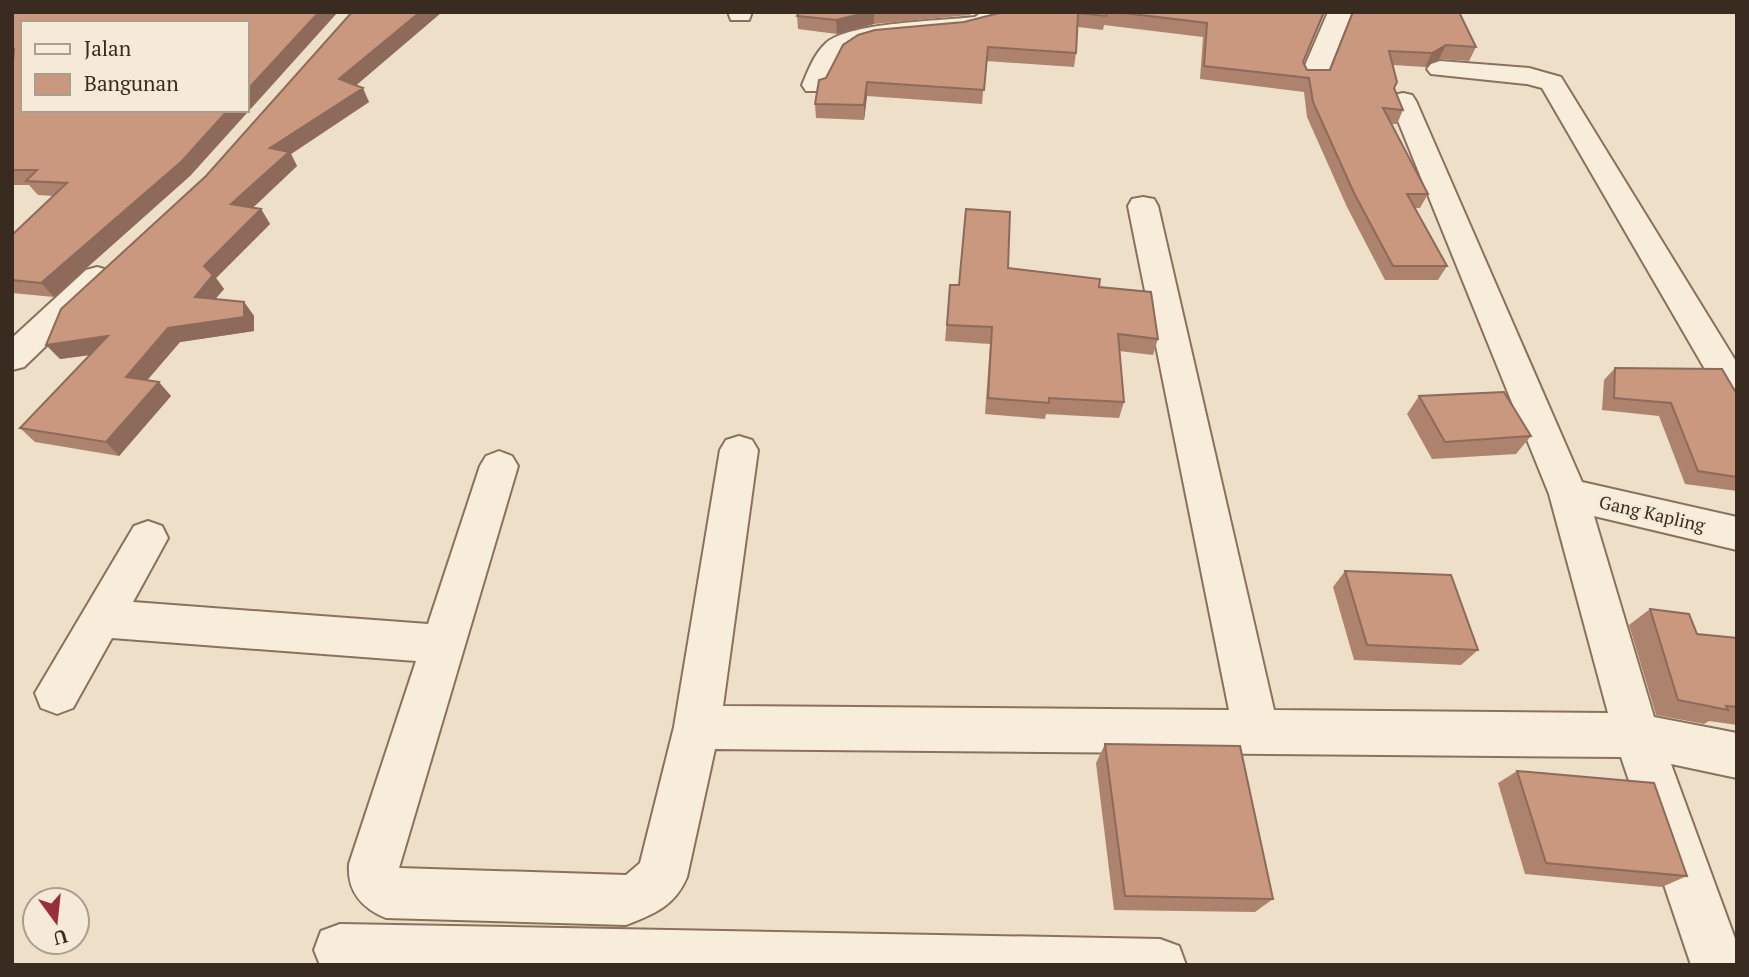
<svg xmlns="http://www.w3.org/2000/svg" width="1749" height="977" viewBox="0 0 1749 977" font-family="'PT Serif',serif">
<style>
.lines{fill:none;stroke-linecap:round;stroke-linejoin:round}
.street-casing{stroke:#89715d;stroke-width:4}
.street{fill:#f8eddb;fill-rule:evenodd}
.wall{fill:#ae836d}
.shaded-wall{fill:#8d6a59}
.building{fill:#ca987f;stroke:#8d6a59;stroke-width:2}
.labels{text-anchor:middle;stroke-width:5;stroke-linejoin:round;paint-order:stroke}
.street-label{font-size:18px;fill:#3a2b21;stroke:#f5ead8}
</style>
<rect width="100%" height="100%" fill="#eddfc8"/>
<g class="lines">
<!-- street casing -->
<g class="street-casing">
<path id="street" d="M728,12h24l-3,8h-18z
M982,12h24l-6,12c-39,18 -129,7 -155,29 -11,9 -13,26 -21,38h-18l-4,-6c6,-14 12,-31 24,-42 24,-21 115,-22 149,-26z
M1328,12h24l-26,65 -4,6h-18l-4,-6z
M1440,61l89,7 32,9 176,286v43l-13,-4 -182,-314 -15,-4 -96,-10 -4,-5 4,-5z
M1403,93l9,2 4,6 166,381 155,35v33l-143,-34 60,201 83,16v45l-66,-14 66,180v21h-46l-70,-208 -906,-8 -28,128c-12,29 -33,37 -61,48l-240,-7c-24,-10 -39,-26 -37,-54l67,-203 -304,-23 -39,70 -16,6 -16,-6 -6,-15 99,-167 14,-5 14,5 6,12 -35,64 295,22 52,-158 6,-10 13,-5 13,5 6,10 -119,402 227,7 14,-12 34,-136 46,-277 6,-10 13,-4 13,4 6,10 -35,256 506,4 -101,-504 4,-7 11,-2 11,2 4,7 116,504 334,3 -59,-219 -159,-393 4,-6z
M97,267l11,3 5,8 -5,8 -84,81 -12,3v-32l74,-68z
M340,924l820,15 19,7 7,19h-866l-6,-15 7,-19z"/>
</g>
<!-- street -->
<use href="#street" class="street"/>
</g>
<!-- wall -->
<path class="wall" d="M12,12l179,163 -137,122 -42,-4v-58l42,-39 -16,-1 -9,-10h-17v-110l1,-1z
M352,12h90l-86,73 13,17 -78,52 6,12 -45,42 9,1 9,15 -54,54 8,11 -9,10 29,3 10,14v15l-74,11 -33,38 24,16 -52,60 -84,-14 -15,-14 70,-73 -30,4z
M799,12h172l-1,3 -96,9 -37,10 -39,-5 -1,-13z
M1003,12h322l-22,51 4,7h23l23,-58 123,35 -7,14 -30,-2 -14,8 -32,-2 1,23 9,22 -6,14h-6l37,70 -8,14h-5l32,58 -9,14h-53l-38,-73 -40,-90 -3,-25 -104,-13 3,-42 -99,-12 -1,5 -25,-3 -2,26 -2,14 -88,-6 -4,43 -115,-8 -3,24 -48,-2 -1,-14 11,-26 138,-56z
M1655,12h35l-1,2z
M950,285l149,2 59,52 -5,16 -34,-4 5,51 -5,16 -73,-4 -1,5 -60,-5 5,-70 -45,-3z
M1615,368l122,23v100l-52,-7 -26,-68 -57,-6 2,-30z
M1419,396l112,40 -15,18 -84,5 -25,-45z
M1345,571l133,79 -17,15 -107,-5 -21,-73z
M1650,609l47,25 40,4v87l-28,-4 -5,3 -48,-9 -27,-90z
M1105,744l168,155 -18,13 -141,-2 -18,-147z
M1517,771l170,105 -25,11 -137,-13 -27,-91z"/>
<!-- shaded-wall -->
<path class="shaded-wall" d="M319,12h19l-147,163 -137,122 -13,-14 187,-173h19v-20z
M420,12h22l-96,82 -7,-15z
M869,12h5v12l-37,10 -1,-14z
M1446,45l-7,14 -14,8 7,-14z
M12,49h2l9,14 -11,4z
M867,82v14l-3,24v-15z
M363,88l6,14 -78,52 6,12 -56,53 -10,-15 39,-56z
M261,209l9,15 -54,54 8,11 -19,22 -10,-14 9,-31z
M244,302l10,14v15l-74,11 -42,49 -12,-14 42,-49z
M108,336l12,15 -60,8 -14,-14z
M159,382l12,14 -52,60 -13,-14z"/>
<!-- building -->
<path class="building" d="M12,12h307l-72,78v-67h-224v87h205l-46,51 -141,122 -29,-3v-45l55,-52 -41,-2 11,-11h-25v-95l2,-26h-2z
M352,12h68l-81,67 24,9 -93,60 19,4 -58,52 30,5 -57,57 9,9 -18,22 49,5v15l-76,11 -42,49 33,5 -53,60 -86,-14 88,-92 -62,9 15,-36 145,-133z
M799,12h70l-33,8 -39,-4z
M1003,12h104l-1,4 -28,-3 -2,40 -88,-6 -4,43 -117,-8 -3,23 -49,-1 4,-24 7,-2 17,-33 15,-10 17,-5 89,-8z
M1115,12h209l-21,50 4,8h23l23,-58h106l17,35 -30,-2 -14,8 -43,-2 8,31 -3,6 9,22 -20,-2 45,86h-21l40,72h-54l-39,-73 -41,-91 -4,-24 -105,-12 3,-43z
M966,209l44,3 -2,56 92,11 -1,8 52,5 7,47 -40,-5 6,68 -75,-4v5l-61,-5 4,-71 -45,-2 3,-40h9z
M1615,368l107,1 13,22h2v86l-39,-6 -27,-68 -57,-5z
M1504,392l27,44 -86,6 -26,-46z
M1345,571l106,4 27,75 -111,-5z
M1650,609l39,5 8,20 40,4v69l-11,-1 2,4 -50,-10z
M1105,744l135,2 33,153 -148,-3z
M1517,771l137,12 33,93 -141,-13z"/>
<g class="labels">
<!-- street labels -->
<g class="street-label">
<text transform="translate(1652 514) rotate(13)" y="6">Gang Kapling</text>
</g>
</g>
<!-- border -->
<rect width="1749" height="977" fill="none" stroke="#3a2b21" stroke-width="28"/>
<!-- legend -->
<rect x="21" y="21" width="228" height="91" fill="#f5ead8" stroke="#aa9e8f" stroke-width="2"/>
<rect x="35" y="44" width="35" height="10" fill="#f8eddb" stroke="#aa9e8f" stroke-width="2"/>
<text x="84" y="56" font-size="21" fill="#3a2b21">Jalan</text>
<rect x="35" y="74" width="35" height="21" fill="#ca987f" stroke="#aa9e8f" stroke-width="2"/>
<text x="84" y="91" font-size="21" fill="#3a2b21">Bangunan</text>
<!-- north arrow -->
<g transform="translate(56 921) rotate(165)"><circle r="33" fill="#f5ead8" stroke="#aa9e8f" stroke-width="2"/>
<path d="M0-5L12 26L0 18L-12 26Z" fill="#972f39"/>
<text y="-10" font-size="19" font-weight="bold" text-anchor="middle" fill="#3a2b21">U</text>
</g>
</svg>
